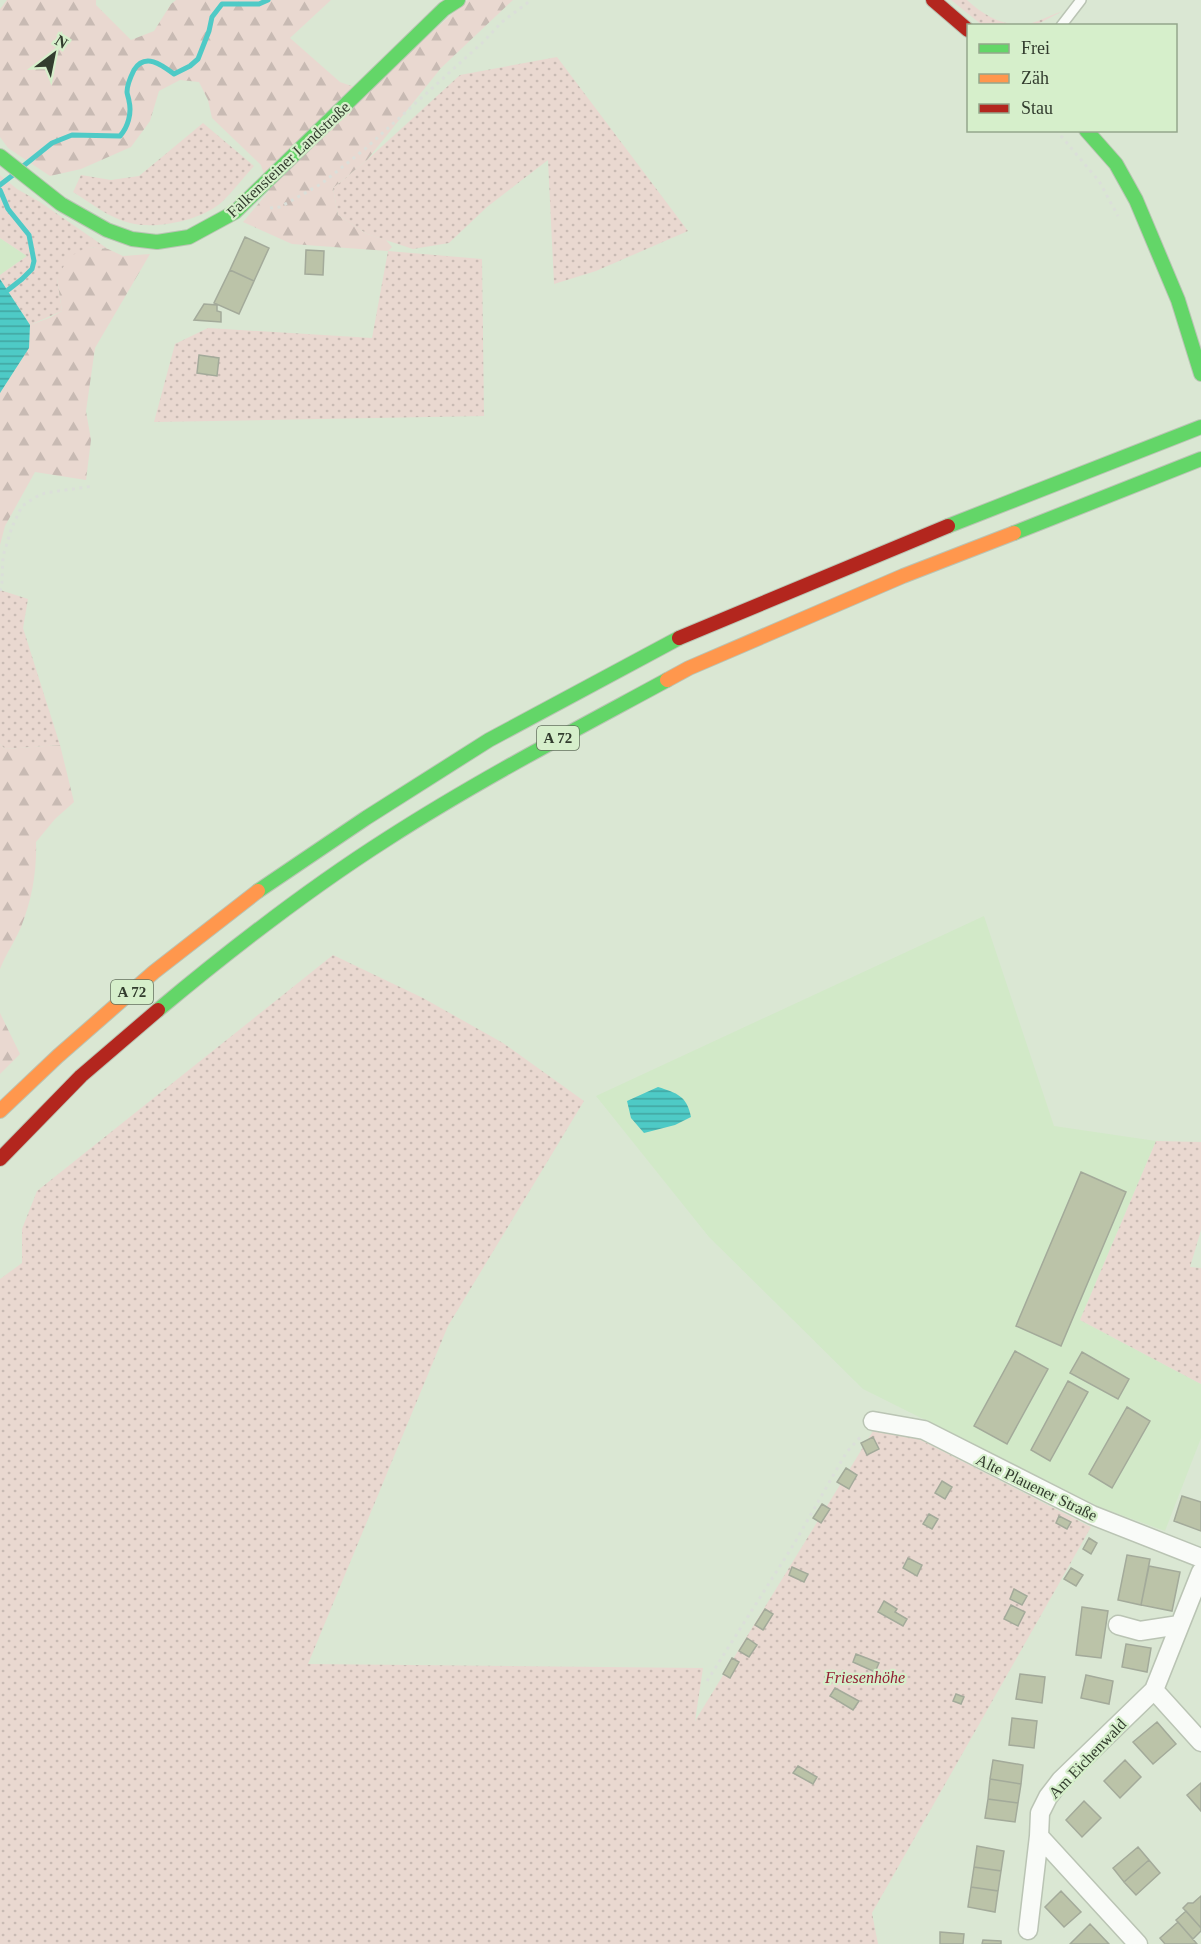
<svg xmlns="http://www.w3.org/2000/svg" width="1201" height="1944" viewBox="0 0 1201 1944" font-family="'Times New Roman',serif">
<style>
.built{fill:#d2e9c8}
.grass{fill:url(#grass-dots)}
.forest{fill:url(#forest-firs)}
.water{fill:url(#water-rules)}
.lines{fill:none;stroke-linecap:round;stroke-linejoin:round}
.stream{stroke:#4ecac6;stroke-width:5}
.building{fill:#bbc3a8;stroke:#a3aa9a;stroke-width:1.5}
.lane-casing{stroke:#bac4b4;stroke-width:12}
.street-casing{stroke:#bac4b4;stroke-width:21}
.fast-casing{stroke:#bac4b4;stroke-width:16}
.slow-casing{stroke:#bac4b4;stroke-width:16}
.jam-casing{stroke:#bac4b4;stroke-width:16}
.path{stroke:#dbdfd9;stroke-width:3;stroke-dasharray:3 4.5;stroke-linecap:butt}
.lane{stroke:#f9fbf8;stroke-width:9}
.street{stroke:#f9fbf8;stroke-width:18}
.fast{stroke:#63d668;stroke-width:14}
.slow{stroke:#ff974d;stroke-width:14}
.jam{stroke:#b3261e;stroke-width:14}
.labels{text-anchor:middle;stroke-width:4.5;stroke-linejoin:round;paint-order:stroke}
.shield{fill:#d6efcb;stroke:#63725d;stroke-width:1.5}
.shield-label{font-size:15px;font-weight:bold;fill:#323c2e}
.street-label{font-size:16px;fill:#323c2e;stroke:#d6efcb}
.park-label{font-size:16px;font-style:italic;fill:#931e34;stroke:#d6efcb}
</style>
<defs>
<pattern id="grass-dots" width="8" height="8" patternUnits="userSpaceOnUse" patternTransform="scale(1.5)"><rect width="8" height="8" fill="#e9d8d0"/><path d="M2 2h.1M6 6h.1" fill="none" stroke="#c8bab3" stroke-width="1.8" stroke-linecap="round"/></pattern>
<pattern id="forest-firs" width="22" height="20" patternUnits="userSpaceOnUse" patternTransform="scale(1.5)"><rect width="22" height="20" fill="#e9d8d0"/><path d="M5 1l3.5 6h-7zM16 11l3.5 6h-7z" fill="#c8bab3"/></pattern>
<pattern id="water-rules" width="6" height="5" patternUnits="userSpaceOnUse" patternTransform="scale(1.5)"><rect width="6" height="5" fill="#4ecac6"/><path d="M0 2.5h6" fill="none" stroke="#41a5a1"/></pattern>
</defs>
<rect width="100%" height="100%" fill="#dae7d3"/>
<!-- built -->
<path class="built" d="M0,238l27,18 -27,19z
M984,916l70,210 102,15 -76,179 121,64v54l-36,93 -63,-23 -239,-119 -154,-152 -113,-141z"/>
<!-- grass -->
<path class="grass" d="M951,0h16c17,16 40,29 65,23 10,-3 21,-9 31,-12l-27,14h-54z
M557,57l131,174 -92,40 -42,13 -6,-124 -61,47 -38,36 -36,6 -46,-15 -29,-19 -5,-27 34,-28 93,-85z
M203,123l51,43c-10,11 -20,24 -31,35 -20,19 -66,29 -93,22 -21,-5 -39,-20 -57,-31l8,-17 30,5 28,-4z
M0,175l17,14 23,13 68,47 -20,-2 -31,31 5,33 -32,14 -30,-46v-4l27,-19 -27,-18z
M388,251l94,8 2,157 -330,6 21,-78 33,-16 164,10z
M0,590l28,9 -5,29 37,117 -55,4 -5,-5z
M333,955l90,43 80,45 81,58 -136,225 -140,338 395,4 -8,53 178,-290 38,4 180,92 -219,386 6,31h-878v-665l22,-16v-34l15,-38z
M1156,1141l45,1v88l-11,37 11,1v116l-121,-64z"/>
<!-- forest -->
<path class="forest" d="M7,0h89v5l35,35 23,-9 17,-27 5,-4h155l-41,38 50,44 26,9 102,-91h45l-72,68 -74,92 -34,28 5,27 29,19 19,6 6,7 -4,4 -96,-7 -49,-22 26,-31 -8,-26 -49,-47 -4,-18 -9,-18 -19,-2 -21,11 -9,30 -19,26 -50,22 -31,7 -42,-28 -8,-11v-128z
M88,247l20,2 15,7 27,-2 -55,94 -9,63 5,29 -5,40 -51,-8 -30,54 -5,19v-152l29,-45 1,-23 19,-7 13,-7 -5,-33 12,-21z
M0,744l5,5 55,-4 14,57 -19,17 -19,23c1,28 -4,58 -15,85 -6,14 -15,27 -21,42z
M0,1013l20,41 -20,20z"/>
<!-- water -->
<path class="water" d="M0,279l30,46 -1,23 -29,45z
M658,1087c19,6 29,9 33,30l-16,8 -31,8 -13,-15 -4,-17z"/>
<g class="lines">
<!-- stream -->
<path class="stream" d="M22,167l30,-24 20,-8 48,1c8,-9 12,-23 9,-35 0,-2 -2,-7 -2,-9 0,-7 4,-16 7,-22 11,-18 28,-5 40,4l16,-8 8,-7 11,-28 3,-14 10,-13h37l9,-4
M0,185l13,-10
M0,190l8,19 21,26 5,26 -2,8 -10,10 -14,11"/>
</g>
<!-- building -->
<path class="building" d="M245,237l24,11 -15,33 -24,-11z
M306,250l18,1 -1,24 -18,-1z
M230,270l24,11 -15,33 -25,-11z
M204,304l13,1v6l4,1v10l-27,-2z
M199,355l20,3 -2,18 -20,-3z
M1081,1172l45,20 -65,154 -45,-20z
M1015,1351l33,18 -41,75 -33,-18z
M1082,1352l47,27 -11,20 -48,-26z
M1068,1381l20,11 -38,69 -19,-11z
M1127,1407l23,14 -38,67 -23,-14z
M873,1437l6,12 -12,6 -6,-12z
M846,1468l11,7 -8,14 -12,-7z
M942,1481l10,6 -7,12 -10,-6z
M1182,1496l19,6v29l-27,-10z
M822,1504l8,5 -9,14 -8,-5z
M929,1514l9,5 -6,10 -9,-5z
M1059,1516l12,6 -4,7 -11,-6z
M1089,1538l8,5 -6,11 -8,-5z
M1127,1555l23,4 -9,46 -23,-5z
M908,1558l14,7 -5,11 -14,-8z
M1149,1566l31,6 -8,39 -31,-6z
M792,1567l16,7 -4,8 -15,-7z
M1071,1568l12,7 -7,11 -12,-7z
M1014,1589l13,7 -5,9 -12,-6z
M884,1601l13,8 -2,3 12,7 -4,7 -25,-14z
M1011,1605l14,7 -7,14 -14,-7z
M1082,1607l26,4 -7,47 -25,-3z
M765,1609l8,5 -10,16 -8,-5z
M747,1638l10,7 -8,12 -10,-6z
M1126,1644l25,4 -4,24 -25,-5z
M856,1654l23,9 -4,9 -22,-10z
M732,1658l7,4 -9,16 -7,-4z
M1020,1674l25,3 -3,26 -26,-4z
M1086,1675l27,6 -4,23 -28,-6z
M835,1688l24,13 -6,9 -23,-14z
M956,1694l8,3 -3,7 -8,-3z
M1012,1718l25,3 -3,27 -25,-3z
M1157,1722l19,22 -23,20 -20,-22z
M993,1760l30,5 -2,19 -31,-5z
M1125,1760l16,17 -21,21 -16,-17z
M798,1766l19,11 -4,7 -20,-11z
M990,1779l31,5 -3,19 -30,-4z
M1201,1783v28l-14,-16z
M988,1799l30,4 -3,19 -30,-4z
M1084,1801l17,17 -19,19 -16,-17z
M977,1846l27,5 -3,20 -27,-4z
M1138,1847l11,13 -25,22 -11,-14z
M1149,1860l11,13 -24,22 -12,-13z
M974,1867l27,4 -3,20 -27,-4z
M971,1887l27,4 -3,21 -27,-5z
M1061,1891l20,21 -17,15 -19,-20z
M1201,1896v32l-18,-20 5,-5h5z
M1186,1911l15,17v3l-8,8 -17,-19z
M1178,1922l19,22h-32l-5,-6z
M1090,1924l19,20h-39z
M940,1932l24,2 -1,10h-23z
M983,1940l18,1v3h-19z"/>
<g class="lines">
<!-- lane casing -->
<g class="lane-casing">
<path id="lane" d="M1061,26l20,-26"/>
</g>
<!-- street casing -->
<g class="street-casing">
<path id="street" d="M873,1421l51,9 168,85 109,43
M1201,1572l-47,118 47,52
M1118,1625l22,6 39,-6
M1039,1836l99,108
M1028,1930l11,-94 1,-23 8,-16 13,-17 93,-90"/>
</g>
<!-- fast casing -->
<g class="fast-casing">
<path id="fast" d="M1086,130l30,34 20,36 42,100 23,74
M0,156l61,48 46,26 25,9 25,3 32,-5 46,-25 209,-203 14,-9
M948,526l253,-99
M1014,533l187,-74
M258,891l108,-73 123,-78 190,-102
M158,1010c73,-61 149,-120 229,-171 90,-58 186,-108 280,-159"/>
</g>
<!-- slow casing -->
<g class="slow-casing">
<path id="slow" d="M667,680l22,-12 214,-92 111,-43
M0,1111l58,-55 96,-84 104,-81"/>
</g>
<!-- jam casing -->
<g class="jam-casing">
<path id="jam" d="M933,0l35,30
M679,638l269,-112
M0,1159l81,-83 77,-66"/>
</g>
<!-- path -->
<path class="path" d="M1056,130l43,51 19,35
M270,208l10,-1 41,-23 44,-35 117,-106 20,-21 29,-22
M0,591l2,-9 1,-26 9,-29 10,-21 14,-9 9,-4 49,-7
M707,1681l87,-137 52,-91 17,-19"/>
<!-- lane -->
<use href="#lane" class="lane"/>
<!-- street -->
<use href="#street" class="street"/>
<!-- fast -->
<use href="#fast" class="fast"/>
<!-- slow -->
<use href="#slow" class="slow"/>
<!-- jam -->
<use href="#jam" class="jam"/>
</g>
<g class="labels">
<!-- shield labels -->
<g class="shield">
<rect x="537" y="726" width="42" height="24" rx="4.5"/>
<rect x="111" y="980" width="42" height="24" rx="4.5"/>
</g>
<g class="shield-label">
<text x="558" y="743">A 72</text>
<text x="132" y="997">A 72</text>
</g>
<!-- street labels -->
<g class="street-label">
<text transform="translate(288 159) rotate(-43)" y="6">Falkensteiner Landstraße</text>
<text transform="translate(1037 1487) rotate(26)" y="6">Alte Plauener Straße</text>
<text transform="translate(1087 1758) rotate(-46)" y="6">Am Eichenwald</text>
</g>
<!-- park labels -->
<g class="park-label">
<text x="865" y="1683">Friesenhöhe</text>
</g>
</g>
<!-- legend -->
<rect x="967" y="24" width="210" height="108" fill="#d6efcb" stroke="#94a78c" stroke-width="1.5"/>
<rect x="979" y="44" width="30" height="9" fill="#63d668" stroke="#94a78c" stroke-width="1.5"/>
<text x="1021" y="54" font-size="18" fill="#323c2e">Frei</text>
<rect x="979" y="74" width="30" height="9" fill="#ff974d" stroke="#94a78c" stroke-width="1.5"/>
<text x="1021" y="84" font-size="18" fill="#323c2e">Zäh</text>
<rect x="979" y="104" width="30" height="9" fill="#b3261e" stroke="#94a78c" stroke-width="1.5"/>
<text x="1021" y="114" font-size="18" fill="#323c2e">Stau</text>
<!-- north arrow -->
<g transform="translate(54 54) rotate(32)" stroke="#d6efcb" stroke-width="4.5" paint-order="stroke">
<path d="M0-4.5L10 22L0 15L-10 22Z" fill="#323c2e"/>
<text y="-9" font-size="16" font-weight="bold" text-anchor="middle" fill="#323c2e">N</text>
</g>
</svg>
